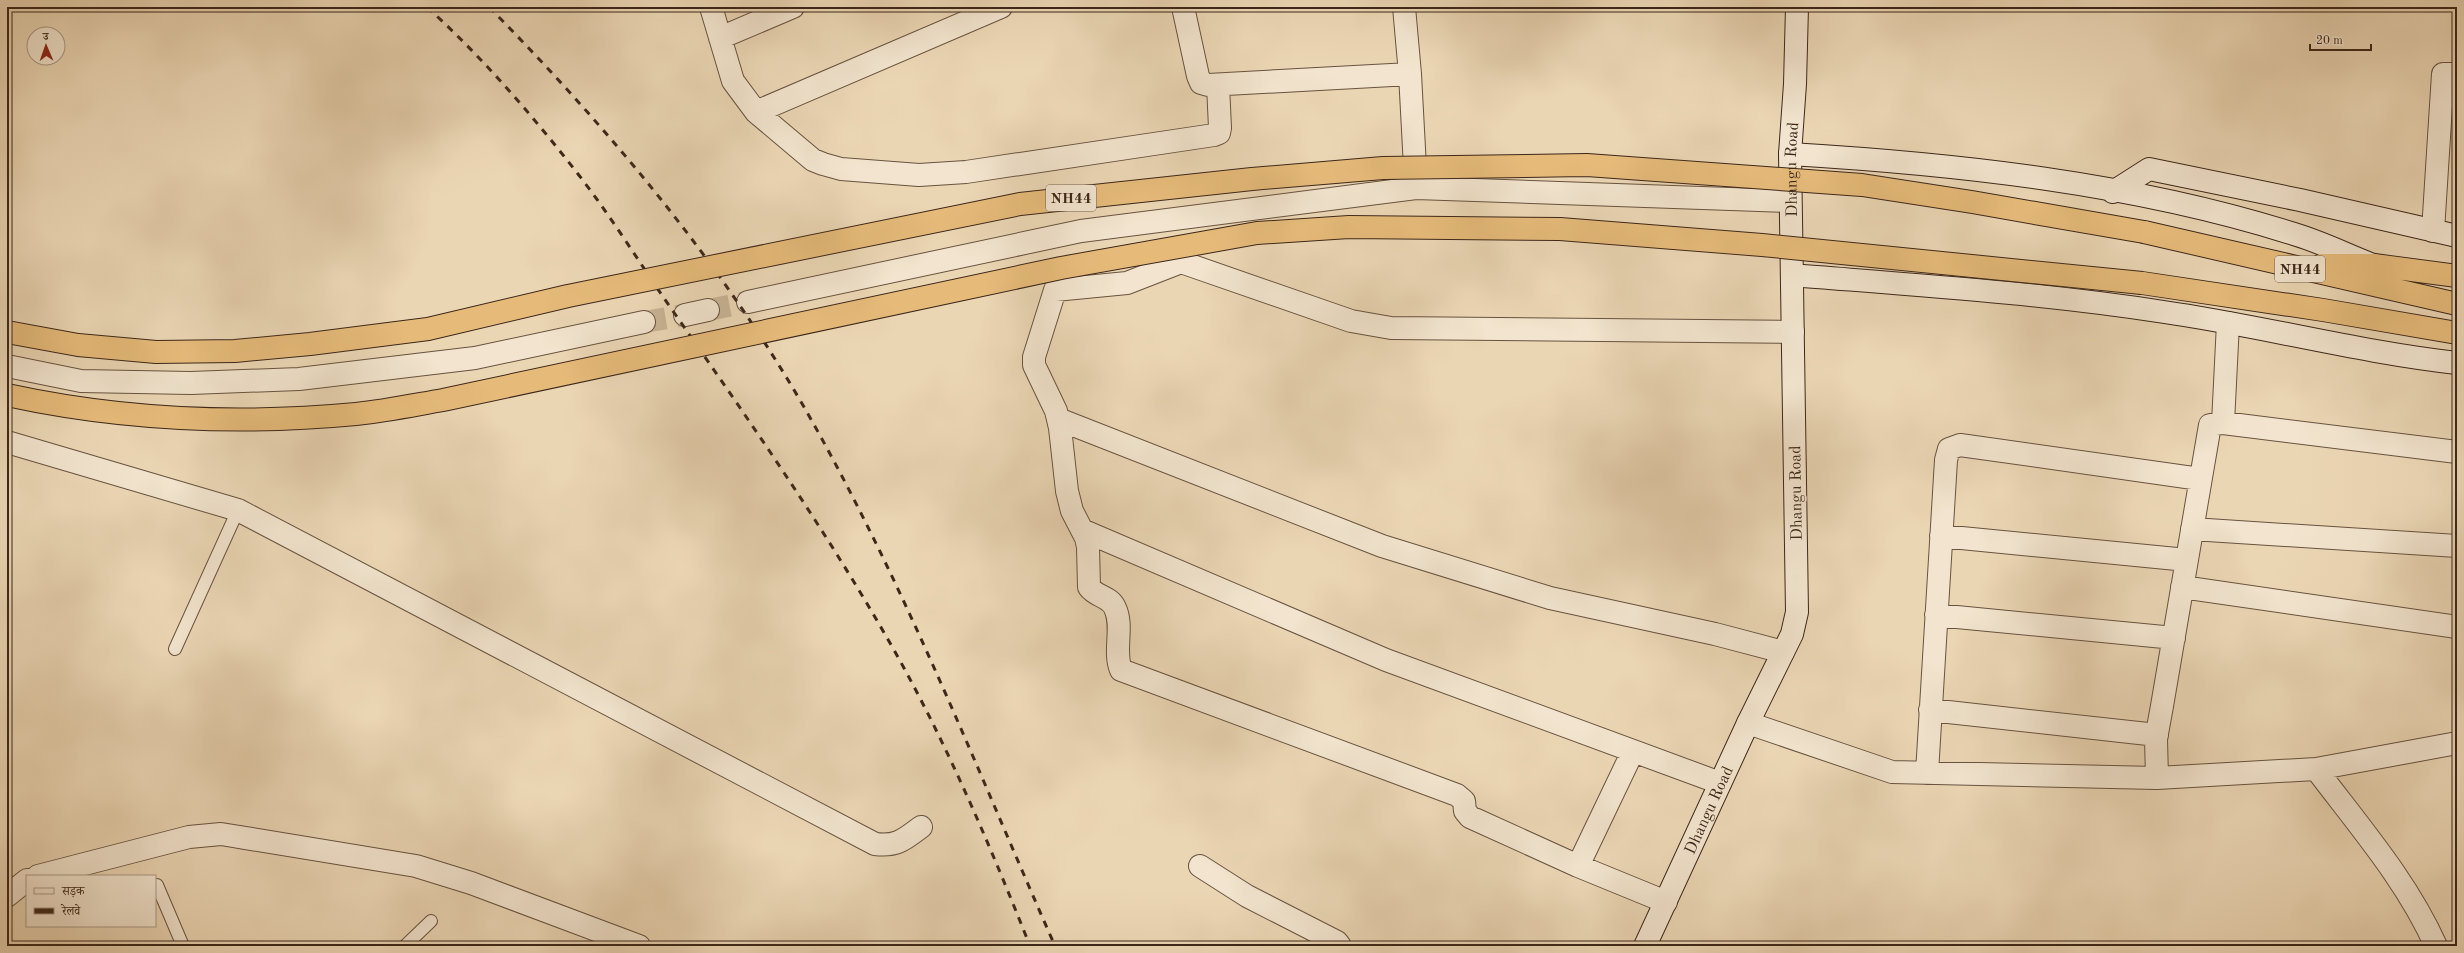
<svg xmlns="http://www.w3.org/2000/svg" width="2464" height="953" viewBox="0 0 2464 953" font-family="'Old Standard TT','Noto Serif Devanagari',serif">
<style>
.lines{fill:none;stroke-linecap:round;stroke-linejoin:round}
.street-tunnel{stroke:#c8b395;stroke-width:22;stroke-dasharray:22 11;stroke-linecap:butt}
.lane-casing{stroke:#685340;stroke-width:14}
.street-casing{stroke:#685340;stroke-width:24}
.secondary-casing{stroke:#3c271a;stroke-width:24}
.highway-casing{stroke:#3c271a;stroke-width:24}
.lane{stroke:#f2e4ce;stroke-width:12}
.street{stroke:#f2e4ce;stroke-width:22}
.secondary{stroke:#f2e4ce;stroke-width:22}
.highway{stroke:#e6bb7a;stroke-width:22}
.rail{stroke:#3c271a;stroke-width:3;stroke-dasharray:7 7;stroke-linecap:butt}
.highway-bridge-casing{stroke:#3c271a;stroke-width:24;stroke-linecap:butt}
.highway-bridge{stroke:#e6bb7a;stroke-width:22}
.labels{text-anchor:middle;stroke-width:3.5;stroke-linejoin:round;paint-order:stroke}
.shield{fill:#f2e4ce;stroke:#736050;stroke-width:1}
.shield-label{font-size:15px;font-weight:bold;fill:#3c271a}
.street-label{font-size:16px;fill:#3c271a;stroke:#f2e4ce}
</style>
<rect width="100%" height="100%" fill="#ebd6b4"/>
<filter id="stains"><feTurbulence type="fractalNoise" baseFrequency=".005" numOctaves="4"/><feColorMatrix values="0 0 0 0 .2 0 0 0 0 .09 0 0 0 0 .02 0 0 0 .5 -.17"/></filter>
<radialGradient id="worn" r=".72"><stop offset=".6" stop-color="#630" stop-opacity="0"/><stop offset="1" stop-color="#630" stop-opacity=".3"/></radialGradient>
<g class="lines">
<!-- street-tunnel -->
<path class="street-tunnel" d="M708,310l40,-8
M644,322l41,-7"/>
<!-- lane casing -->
<g class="lane-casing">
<path id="lane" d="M175,649l63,-139
M157,885l26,61
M405,946l26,-25"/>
</g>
<!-- street casing -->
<g class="street-casing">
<path id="street" d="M711,7l22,74 23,31 57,48 10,4 18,5 78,6 47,-3 248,-37 5,-2 1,-5 -2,-43
M1183,7l15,69 3,7 7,2 202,-11
M1404,7l6,67 6,112
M720,38l73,-31
M756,112l245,-105
M2433,231l10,-157h14
M748,302l333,-71 335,-43 374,13
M685,315l23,-5
M7,366l74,15 110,2 108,-4 176,-21 169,-36
M1058,419l324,127 168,52 165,36 68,18
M2223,423l5,-100
M7,442l231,68 637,334c22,3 30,-5 46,-17
M2192,529l265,17
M1082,530l304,130 334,123
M1941,536l246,24
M2182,587l275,40
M1936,615l238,23
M1930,710l227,25
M1748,723l144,49 265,6 159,-9 141,-26
M2316,769c43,57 91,112 120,177
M1927,773l19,-313 3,-11 11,-4 240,34
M2157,778l-1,-39 6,-33 48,-281 13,-2 234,29
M1200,866l47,30 90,46 3,4
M1578,866l55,-115
M38,876l151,-39 32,-3 195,32 55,17 168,63
M7,896l20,-16
M1666,902l-88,-36 -108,-49 -5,-6 -1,-10 -7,-6 -336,-125c-8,-19 3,-43 -6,-62 -5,-12 -19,-11 -26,-21l-1,-40 -2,-9 -14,-27 -5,-20 -7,-63 -4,-17 -22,-46v-8l21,-67 72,-7 54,-21 170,59 40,7 402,4"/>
</g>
<!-- secondary casing -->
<g class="secondary-casing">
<g id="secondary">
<path d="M1790,154c167,10 343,29 504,80 27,8 53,21 79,31"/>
<path d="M2113,192l36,-23 151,31 157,36"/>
<path d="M1792,275c124,10 249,18 372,37 98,14 194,40 293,51"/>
<path id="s1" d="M1645,946l103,-223 44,-89 5,-22 -7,-458 5,-70 2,-77"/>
</g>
</g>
<!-- highway casing -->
<g class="highway-casing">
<path id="highway" d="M2144,232l313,72
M2322,265h52l83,11
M2142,283l181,27 134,23"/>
</g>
<!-- lane -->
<use href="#lane" class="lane"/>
<!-- street -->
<use href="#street" class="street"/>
<!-- secondary -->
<use href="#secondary" class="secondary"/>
<!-- highway -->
<use href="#highway" class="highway"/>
<!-- rail -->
<path class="rail" d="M427,7c56,51 105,108 151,167 35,45 64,93 97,140 78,112 157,225 224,345 51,92 92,189 131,287
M489,7c119,121 230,253 315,400 99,173 171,358 251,539"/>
<!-- highway-bridge casing -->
<g class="highway-bridge-casing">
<path id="highway-bridge" d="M7,332l71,13 78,7 79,-1 75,-7 118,-15 140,-33 452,-92 232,-25 131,-11 204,-3 275,20 110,17 172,30
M7,395c115,25 232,30 349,19 29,-3 58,-9 87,-14l618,-132 196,-35 92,-6 211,2 202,16 380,38"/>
</g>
<!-- highway-bridge -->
<use href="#highway-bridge" class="highway-bridge"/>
</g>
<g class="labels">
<!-- shield labels -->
<g class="shield">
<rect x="1046" y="185" width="50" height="26" rx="3"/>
<rect x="2275" y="256" width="50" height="26" rx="3"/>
</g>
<g class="shield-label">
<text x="1071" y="203">NH44</text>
<text x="2300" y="274">NH44</text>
</g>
<!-- street labels -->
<g class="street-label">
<text dy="6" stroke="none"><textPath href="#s1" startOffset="810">Dhangu Road</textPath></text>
<text transform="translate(1795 493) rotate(-91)" y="6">Dhangu Road</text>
<text dy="6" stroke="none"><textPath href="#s1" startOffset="150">Dhangu Road</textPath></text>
</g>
</g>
<!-- margin -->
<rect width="2464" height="953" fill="none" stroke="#ebd6b4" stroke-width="24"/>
<rect x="8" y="8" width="2448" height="937" fill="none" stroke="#3c271a" stroke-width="2"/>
<rect x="12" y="12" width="2440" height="929" fill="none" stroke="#3c271a"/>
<!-- legend -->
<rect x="26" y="875" width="130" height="52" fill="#f2e4ce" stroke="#a99886"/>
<rect x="34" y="888" width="20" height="6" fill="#f2e4ce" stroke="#a99886"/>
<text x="62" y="895" font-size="12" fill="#3c271a">सड़क</text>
<rect x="34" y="908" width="20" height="6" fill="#3c271a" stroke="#a99886"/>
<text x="62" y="915" font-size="12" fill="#3c271a">रेलवे</text>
<!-- north arrow -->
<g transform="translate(46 46) rotate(358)"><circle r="19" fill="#f2e4ce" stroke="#a99886"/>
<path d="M0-3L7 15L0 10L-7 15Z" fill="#8f2418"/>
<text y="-6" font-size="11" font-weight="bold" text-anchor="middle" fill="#3c271a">उ</text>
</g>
<!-- scale -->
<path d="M2310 44v6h61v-6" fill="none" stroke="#3c271a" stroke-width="2"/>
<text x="2316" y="44" font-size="12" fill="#3c271a" stroke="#f2e4ce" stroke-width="3" paint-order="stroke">20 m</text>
<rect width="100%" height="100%" filter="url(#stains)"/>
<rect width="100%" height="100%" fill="url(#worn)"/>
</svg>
